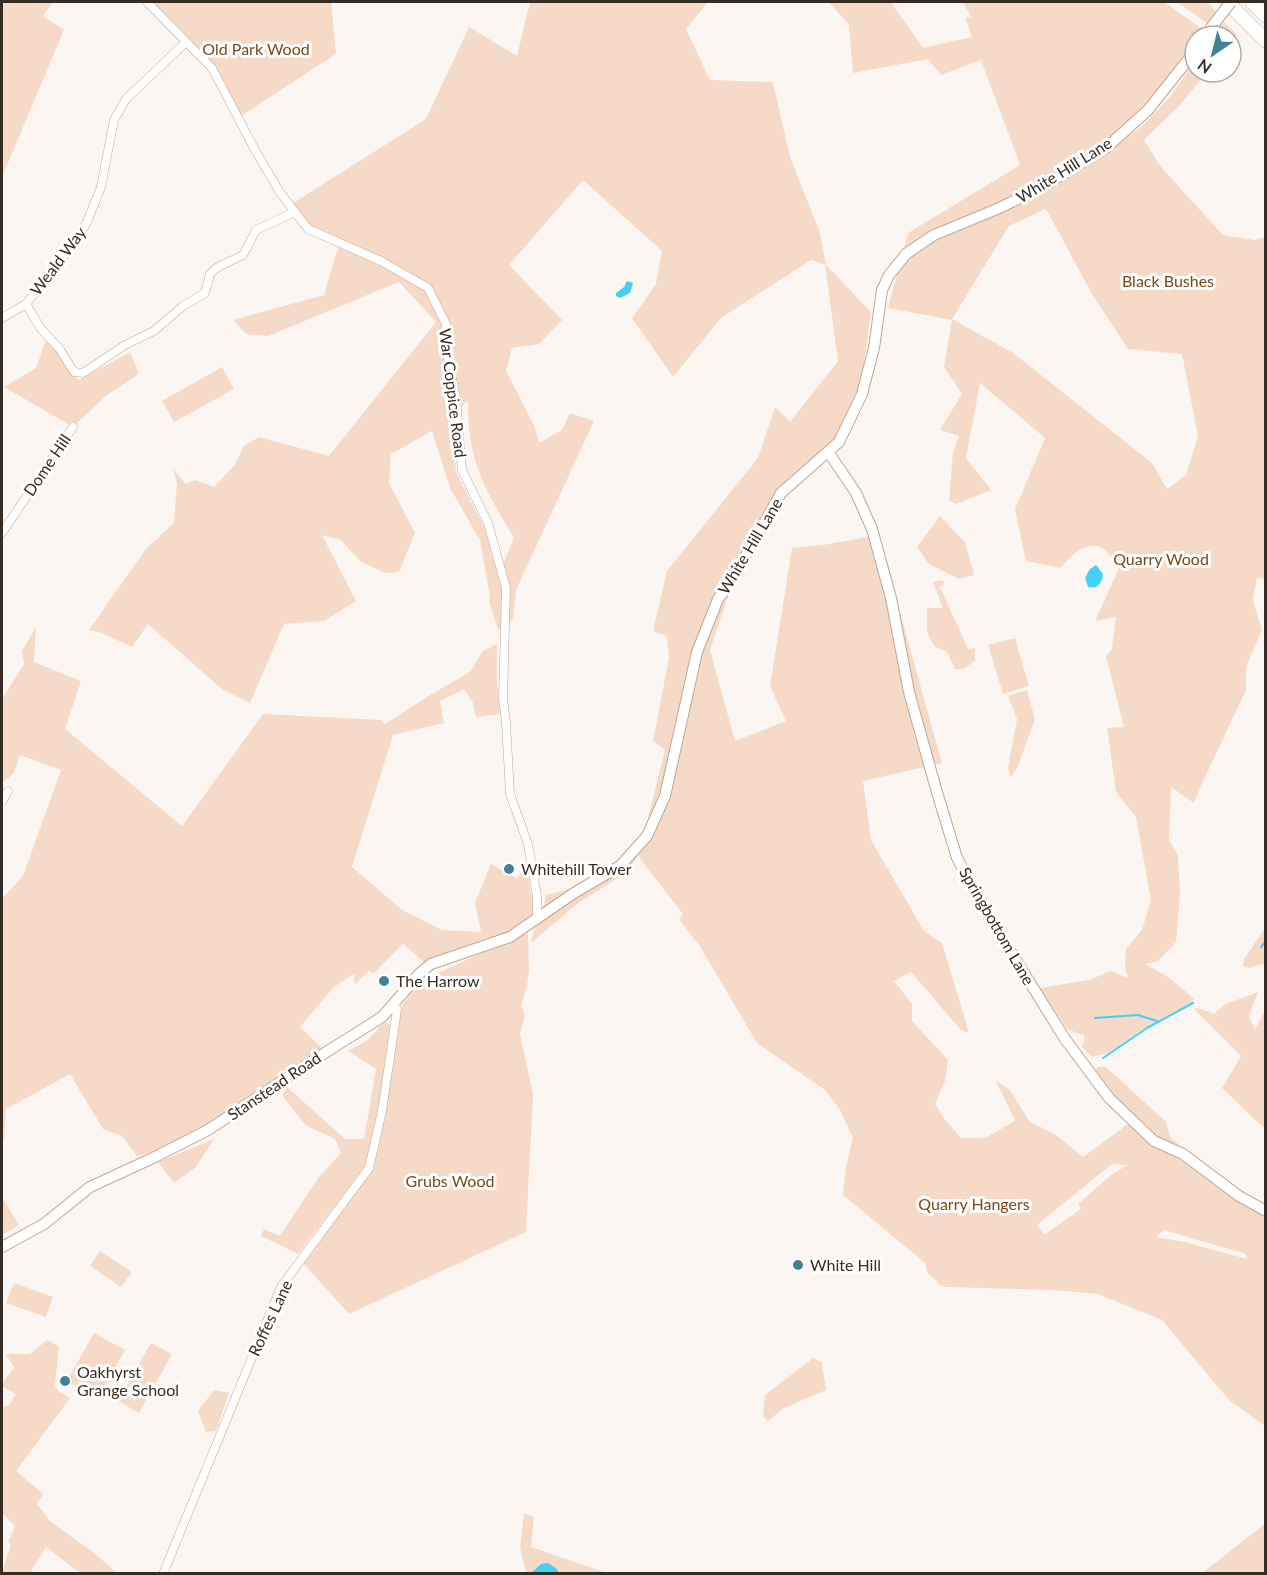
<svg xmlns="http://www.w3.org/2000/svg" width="1267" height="1575" viewBox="0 0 1267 1575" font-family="Lato,sans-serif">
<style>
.green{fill:#f5dbc7;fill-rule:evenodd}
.water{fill:#45cff1}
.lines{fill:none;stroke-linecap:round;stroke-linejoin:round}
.stream{stroke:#45cff1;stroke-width:2}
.street-casing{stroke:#c1a590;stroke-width:9}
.secondary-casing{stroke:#c1a590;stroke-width:12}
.highway-casing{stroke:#c1a590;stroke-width:15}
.street{stroke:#fff;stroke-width:8}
.secondary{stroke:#fff;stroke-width:10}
.highway{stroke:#fff;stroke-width:14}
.secondary-bridge-casing{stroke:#c1a590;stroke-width:12;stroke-linecap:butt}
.secondary-bridge{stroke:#fff;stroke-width:10}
.poi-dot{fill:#418294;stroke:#fff;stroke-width:2}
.labels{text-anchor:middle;stroke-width:6;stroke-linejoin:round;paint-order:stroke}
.park-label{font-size:16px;fill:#7b4817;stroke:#fff}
.street-label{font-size:16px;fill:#372c23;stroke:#fff}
.poi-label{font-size:16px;fill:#372c23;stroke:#fff;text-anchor:start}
</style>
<rect width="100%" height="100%" fill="#fcf6f2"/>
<!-- green -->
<path class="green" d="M2,2h51l-10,14 21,14 -62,147z
M148,2h183l5,52 -98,64 -26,-50z
M530,2h178l-22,27 24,51 63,2 17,75 30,76 6,32 45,47 -10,73 -24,53 -47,49 -11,18 -52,94 -17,51 25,91 51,-20 -16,-35 22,-138 31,-3 45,-8 7,-14 67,240 -79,18 8,59 53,91 18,12 27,90 -8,-3 -50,-58 -17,9 18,23v17l36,39 -3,21 -10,23 10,16 16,18h24l30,-17 -19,-40 14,9 19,31 27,14 27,22 45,-33 -38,-45 8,-12h8l60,55 4,15 15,13 80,58v218l-36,-26 -67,-80 -64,-26 -46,-4 -107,-3 -9,-4 2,-1 -11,-10 -2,-9 -82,-68 3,-28 7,-29 -14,-30 -14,-18 -68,-47 -56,-95 -22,-29 4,-5 -42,-54 -2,-5 -12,17 -50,32 -46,39 3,-14 11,-10 31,-22 46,-28 17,-15 26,-104 -12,-9 16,-83 -2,-22 -14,-5 14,-60 91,-113 17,-51 15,15 48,-61 -13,-96 -14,-5 -90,58 -48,59 -41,-59 24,-34 6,-33 -79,-71 -74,85 53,55 -23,24 -27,4 -6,23 29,56 4,16 23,-13 8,-17 24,8 -78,169 -3,29 -15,11 -9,-29 1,-4 -10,-57 -30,-52 -18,-57 -41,23 -2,29 26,50 -16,39 -14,1 -24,-11 -20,-22 -19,-5 34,66 -32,20 -40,3 -34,79 -27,-13 -75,-66 -16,23 -33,-15 -10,-2 57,-81 28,-26 3,-40 -4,-14 13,15 9,-4 19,7 20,-21 10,-20 15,-9 70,19 107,-134 -37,-40 -131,54 -22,-2 -13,-14 91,-25 15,-51 -31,-15 -18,-24 136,-86 43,-92 48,29zM468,401c-1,59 17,89 46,137l-16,38 -14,-49 -28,-55 -4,-58zM1112,1164l15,1 -17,11 -32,28 3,5 -37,26 -7,-10zM1164,1230l82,24 1,5 -62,-17 -29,-5z
M774,2h117l32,46 49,-11 -7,-19 6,-1 -8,-15h201l38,27 -5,7h-2v3c-16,23 -32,46 -51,66 -32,34 -71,62 -107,91l71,-44 33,-25 28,-29 26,-37v11h12l-27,33 -36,35 17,27 62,68 32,5 10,-3 1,342 -9,-1 -4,22 9,30 -16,37v23l-47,100 -5,13 -23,-16 -2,53 9,15 2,39 -4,48 -18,19 -13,3c19,9 33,20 49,35l-1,3 -50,27 -35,24 -16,4 -10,-10 3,-11 -18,-7 -27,-41 49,-8 22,-9 17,7 -3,-10 1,-19 16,-19 9,-30 -15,-83 -20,-25 -9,-64 17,-1 -18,-71 6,-7 4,-32 -21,4 27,-59 -8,-1c-16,-27 -38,-14 -53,7l-35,-7 -11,-52 30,-71 -65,-55 -14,75 25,32 -35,14 -7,-4 4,-48 6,-16 -19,-6 22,-36 -18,-27 8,-47 -64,-12 20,-75 112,-68 -39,-105 -40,15 -13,-16 -75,14 -4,-48 -20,-23 -54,1zM1046,209l46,85 36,55 54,5 16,82 -12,39 -19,14 -15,-26 -139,-110 -61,-34 57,-93z
M1177,2h30l9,9 -9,12z
M1224,22l13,13 -6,7v-6h-18z
M46,340c13,12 19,30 33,40l51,-28 9,22 -32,21 -34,32 -69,-40 32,-19z
M222,367l12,22 -60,33 -12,-21z
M940,516l25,26 9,33 -15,4 -30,-15 -12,-17z
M942,580l3,3 -5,4 28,62 7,-1v13l-12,8h-8l-8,-17 -13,-6 -7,-14v-24h16l-10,-26z
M36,627l-2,35 47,19 -16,48 117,97 81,-112 119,6 3,4 45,-29 40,-23 12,-20 15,-8v35l3,35 -24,3 -3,-14 -9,-14 -24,12 4,22 -51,12 -41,132 50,43 40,20 39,2 -6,-29 16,-39 25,14 11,-9 7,39 -2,8 -29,19 -17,3 -61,25 -22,-19 -30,30 -4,-3 -15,14 1,-12 -21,14 -34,40 22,21 -106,75 -57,27 -22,6 -15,-20 -19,-7 -33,-55 -64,35 -2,29 -2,5v-244l21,-23 38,-106 -41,-15 -6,18 -12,10v-84l22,-35 -2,-13z
M1015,638l14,48 -26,8 -15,-49z
M1027,690l8,29 -17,47 -7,11 -3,-9 9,-49 -9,-23z
M570,889l-27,21 3,-15z
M1265,928v35l-15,5 -7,-2 1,-7z
M528,934l1,36 -2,15 -6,21 4,9 -5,19 13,60 -7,138 -177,82 -46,-51 70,-94 19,-99 10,-65 19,-24 99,-46z
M1258,992l-9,24 6,14 10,-20v119l-43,-41 19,-32 -47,-47 4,-1 16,6 12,-10z
M385,1021l5,4 -11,87 -12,52 -69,90 -37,-18 3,-7 16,7 38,-58 23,-25 -6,-14 -30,-14 -23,-30 5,-8 58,52h19l12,-70 -28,-18 20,-11z
M214,1139l-18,28 -22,16 -16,-21z
M2,1197l17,28 -17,10z
M100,1251l32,21 -11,15 -31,-21z
M14,1283l39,14 -7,20 -40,-14z
M94,1333l31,17 -27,48 -31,-17z
M47,1340l12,6 -4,39 3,6 12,7 -54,73 27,23 -6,10 13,17 43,31 24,21h-37l-34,-26 -16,26h-28l9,-29 -3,-2 7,-16 -10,-10 -3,-1v-108l7,-2 7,-11 -13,-7 -1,-4 12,-15 -8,-14h24z
M151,1343l21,11 -33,59 -21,-12z
M813,1358l9,5 4,27 -42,18 -16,13 -5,-5 2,-21z
M214,1390l15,3 -13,38 -10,1 -8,-21z
M524,1513l10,4 -3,30 76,26h-81l-6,-26z
M1265,1524v49h-63z"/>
<!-- water -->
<path class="water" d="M627,281l6,2 -3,10 -10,5 -4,-2v-3l8,-6z
M1096,565l7,9c-1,9 -5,15 -15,13l-3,-9 5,-9z
M548,1563l9,6 2,4h-28l10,-9z"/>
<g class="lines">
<!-- stream -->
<path class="stream" d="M1261,947l5,-6
M1095,1018l43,-3 19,6
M1103,1058l44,-30 46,-25"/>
<!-- street casing -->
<g class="street-casing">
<path id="street" d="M147,2l65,66 43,82 24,41 29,38 73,32 47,27 18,36 2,36 8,38 6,72 26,53 18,65 -3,111 3,23 4,72 18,50 9,52v22
M26,304l15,25 18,19 15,24 9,1 42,-28 29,-14 29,-25 22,-13 5,-19 8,-7 25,-12 13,-25 39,-18
M2,318l24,-14 51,-65 10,-17 14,-35 13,-67 12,-21 60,-57
M2,533l71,-106
M2,802l6,-11
M163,1574l118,-287 88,-119 13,-57 15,-101 -3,-7"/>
</g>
<!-- secondary casing -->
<g class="secondary-casing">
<path id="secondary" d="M829,453l27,40 16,36 19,69 18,94 27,97 21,69 32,59 76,122 44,59 45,43 29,13 56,42 27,15
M2,1247l42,-23 46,-37 65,-30 53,-27 126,-83 37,-23 12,-8 37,-43 11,-9 79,-27 64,-44 46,-27 27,-30 18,-40 32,-144 21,-53 16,-22 47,-84 58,-51 23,-48 12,-46 8,-58 7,-15 17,-21 28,-19 63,-26 42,-20 67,-41 42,-38 47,-59"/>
</g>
<!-- highway casing -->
<g class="highway-casing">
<path id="highway" d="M1227,2l39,39
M1252,2l14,14"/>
</g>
<!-- street -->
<use href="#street" class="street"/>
<!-- secondary -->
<use href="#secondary" class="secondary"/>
<!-- highway -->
<use href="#highway" class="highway"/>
<!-- secondary-bridge casing -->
<g class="secondary-bridge-casing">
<path id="secondary-bridge" d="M1210,29l21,-27"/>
</g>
<!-- secondary-bridge -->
<use href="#secondary-bridge" class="secondary-bridge"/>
</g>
<!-- markers -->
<g class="poi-dot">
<circle cx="509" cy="869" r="6"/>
<circle cx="384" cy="981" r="6"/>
<circle cx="798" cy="1265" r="6"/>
<circle cx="65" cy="1381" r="6"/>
</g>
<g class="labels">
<!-- park labels -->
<g class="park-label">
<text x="256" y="55">Old Park Wood</text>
<text x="1168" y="287">Black Bushes</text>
<text x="1161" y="565">Quarry Wood</text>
<text x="450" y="1187">Grubs Wood</text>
<text x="974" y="1210">Quarry Hangers</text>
</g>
<!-- street labels -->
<g class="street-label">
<text transform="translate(1064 170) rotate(-32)" y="6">White Hill Lane</text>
<text transform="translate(58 261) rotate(-53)" y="6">Weald Way</text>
<text transform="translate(453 393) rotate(83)" y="6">War Coppice Road</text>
<text transform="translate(47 465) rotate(-56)" y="6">Dome Hill</text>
<text transform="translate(750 546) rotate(-59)" y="6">White Hill Lane</text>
<text transform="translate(997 926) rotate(60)" y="6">Springbottom Lane</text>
<text transform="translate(274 1086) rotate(-34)" y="6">Stanstead Road</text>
<text transform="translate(270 1318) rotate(-65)" y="6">Roffes Lane</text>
</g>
<!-- poi labels -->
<g class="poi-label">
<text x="521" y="875">Whitehill Tower</text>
<text x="396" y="987">The Harrow</text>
<text x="810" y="1271">White Hill</text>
<text x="77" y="1378">Oakhyrst<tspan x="77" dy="18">Grange School</tspan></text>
</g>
</g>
<!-- border -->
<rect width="1267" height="1575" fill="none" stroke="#372c23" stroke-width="6"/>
<!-- north arrow -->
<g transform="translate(1213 54) rotate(215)"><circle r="28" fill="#ffffff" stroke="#afaba7" stroke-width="1.5"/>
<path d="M0-4.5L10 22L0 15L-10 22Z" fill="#418294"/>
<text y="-9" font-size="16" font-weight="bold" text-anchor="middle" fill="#372c23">N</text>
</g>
</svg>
